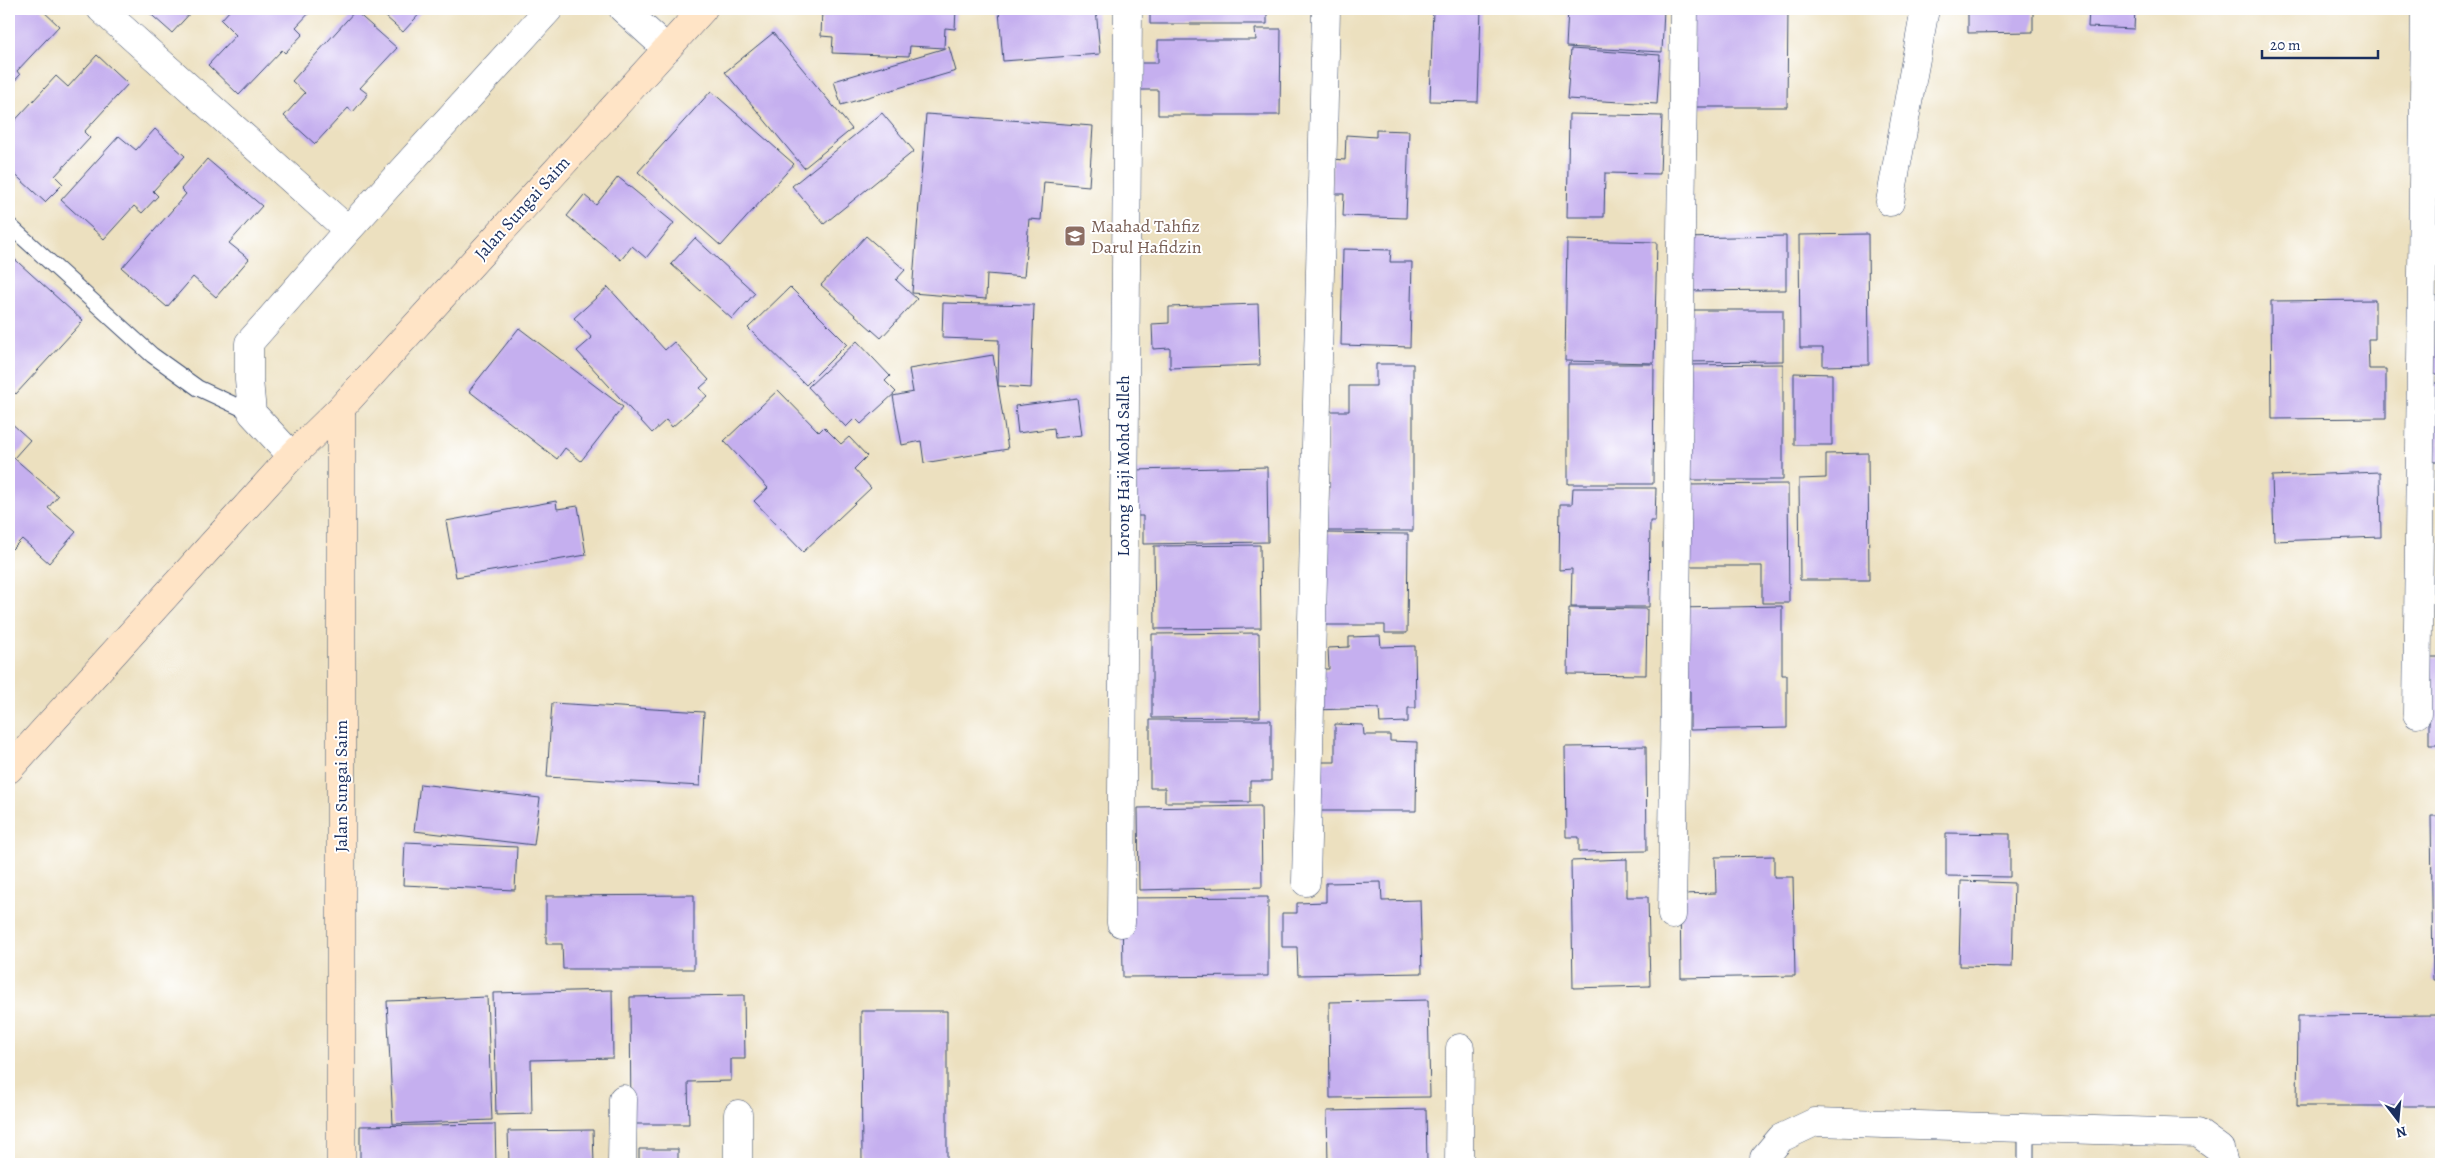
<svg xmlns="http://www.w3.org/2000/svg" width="2450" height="1173" viewBox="0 0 2450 1173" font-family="Alegreya,serif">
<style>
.building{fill:#c5afef}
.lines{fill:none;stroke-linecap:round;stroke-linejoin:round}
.lane-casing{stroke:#3a4a6d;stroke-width:17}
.street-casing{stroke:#3a4a6d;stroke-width:29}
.secondary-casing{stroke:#3a4a6d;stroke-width:29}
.lane{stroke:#fff;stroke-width:15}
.street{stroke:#fff;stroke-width:28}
.secondary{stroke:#ffe4c6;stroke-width:28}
.labels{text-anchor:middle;stroke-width:4;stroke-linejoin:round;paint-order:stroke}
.street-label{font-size:18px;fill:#1b2f5e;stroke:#fff}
.education-label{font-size:18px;fill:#785e54;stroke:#fff;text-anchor:start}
</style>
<rect width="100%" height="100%" fill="#fff"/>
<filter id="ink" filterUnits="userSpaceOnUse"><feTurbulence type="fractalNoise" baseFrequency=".02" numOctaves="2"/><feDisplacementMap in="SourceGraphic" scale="10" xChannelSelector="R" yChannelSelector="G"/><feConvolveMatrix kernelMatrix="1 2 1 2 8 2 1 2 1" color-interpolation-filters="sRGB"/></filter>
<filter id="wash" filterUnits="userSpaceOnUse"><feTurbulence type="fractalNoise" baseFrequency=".0096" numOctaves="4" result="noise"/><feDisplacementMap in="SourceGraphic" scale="20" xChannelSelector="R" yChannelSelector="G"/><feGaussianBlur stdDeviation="1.12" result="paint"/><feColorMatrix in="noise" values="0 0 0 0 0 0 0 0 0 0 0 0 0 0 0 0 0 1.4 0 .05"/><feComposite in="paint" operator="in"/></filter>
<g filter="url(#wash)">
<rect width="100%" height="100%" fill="#ece0bf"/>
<g id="blocks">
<!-- building -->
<path class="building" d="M17,9h24l18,17 -42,45 3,4 -11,12v-69z
M145,9h49l-22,24z
M231,9h82l-17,18 7,7 -18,19 -3,-3 -43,45 -31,-30 28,-30 -15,-15z
M377,9h47l-21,23z
M822,9h134l-1,20 -10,-1 -1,20 -34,-2 -1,10 -77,-3 1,-16 -12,-1z
M1033,9h63l4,45 -97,7 -4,-50z
M1150,9h117v15h-117z
M1433,9h48l-3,93 -48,-1z
M1568,9h96l-2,43 -96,-5z
M1692,9h96l-1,98h-96z
M1968,9h65v23l-65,1z
M2089,9h46l-1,20 -46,-2z
M355,11l42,37 -37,40 8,6 -15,18 -5,-4 -33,36 -31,-28 21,-23 -13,-12z
M1255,29h26l-1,86h-122v-25h-19v-27h19v-23h98z
M773,33l79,96 -48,39 -79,-96z
M949,47l7,24 -115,34 -7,-24z
M1571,49l89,6 -3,49 -90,-5z
M97,55l31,29 -44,48 6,6 -35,38 8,8 -18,18 -36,-33v-42l47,-51 12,11z
M711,91l83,73 -73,82 -83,-74z
M2437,96h4v35h-5z
M882,113l32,38 -90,73 -32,-38z
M926,114l167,12 -4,60 -45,-4 -3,38 -12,-1 -5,58 -37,-3 -1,25 -74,-6z
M1569,114l93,2 -2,58 -55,-1 -1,44h-37z
M155,129l30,27 -32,35 5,5 -16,17 -8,-7 -30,33 -43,-39 58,-64 17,14z
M1376,130l33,1 -3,87 -63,-2 1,-22h-13l1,-35 13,1 1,-25 30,2z
M207,159l55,47 -33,37 20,16 -33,38 -23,-20 -26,30 -45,-39 64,-74 -5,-5z
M618,177l56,46 -28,35 -14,-12 -11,14 -54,-44 17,-21 12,10z
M1868,234l1,131 -46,1v-18h-23l-1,-113z
M866,236l39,34 -9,10 21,19 -36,39 -60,-53z
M1786,236v54l-105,1v-53z
M695,238l60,55 -23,26 -61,-55z
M1567,240l90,2 -3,121 -89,-2z
M1343,249l48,1 -1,12h22l-2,85 -69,-2z
M9,254l74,67 -67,73 -7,-6z
M608,287l57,63 9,-8 35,38 -9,8 7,8 -35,31 -6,-7 -14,13 -75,-82 15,-13 -18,-20z
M790,287l57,57 -41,41 -58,-57z
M2435,296h6v78h-7z
M2375,300v39h-7l1,30h17v49l-114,1 -1,-118z
M943,303l91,2 -3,83 -33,-2 1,-46 -57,-2z
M1258,304l2,61 -90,3v-20l-17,1 -1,-25 17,-1v-16z
M1683,310h100v51l-100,1z
M519,328l104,79 -42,54 -16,-13 -8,11 -88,-68z
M857,341l33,35 -5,5 11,11 -35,32 -6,-6 -9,9 -38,-40z
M993,355l15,94 -84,14 -3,-22 -19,4 -9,-49 20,-4 -4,-23z
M1376,364h37v167h-86l1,-120h21v-25h27z
M1568,364h86l-1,120h-85z
M1783,364v116h-102v-115z
M1794,373l38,1v71h-38z
M2433,383h8v79h-8z
M778,390l41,42 5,-5 17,17 8,-7 18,19 -13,13 17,19 -68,64 -49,-51 14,-13 -44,-47z
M1077,398l5,37 -27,3 -1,-10 -36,5 -3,-27z
M9,421l21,19 -16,18 44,38 -10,12 28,24 -27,31 -27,-24 -10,10 -3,-3z
M1868,453l1,127h-69l-1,-101 27,-1v-24z
M1267,467l1,75 -125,2v-28h-10v-46z
M2380,472l1,65 -107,4 -2,-65z
M1788,484l1,119h-27v-37h-79l1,-81z
M1573,488h83l-1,33h-5l-1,86h-78l1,-38 -13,1 1,-66h12z
M556,501l1,8 21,-3 8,49 -130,22 -10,-56z
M1326,533l82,1 -1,99h-22v-8h-60z
M1260,545l1,83 -106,1 -1,-83z
M1782,606v69h5v53l-97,2v-39l-13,1 -1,-84z
M1569,608l78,1 -1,66 -78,-1z
M1259,633l1,84 -108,1v-84z
M1380,636l1,11 34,-1 1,62h-8v14l-28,1 -1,-15 -66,2v-41h16l-1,-21 21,-1v-10z
M2429,657h12v88h-12z
M552,703l152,9 -4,74 -153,-9z
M1150,720h121v61h-21v21h-85v-14h-15z
M1335,724l28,1 1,10h26v6l27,1 -1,69h-97l1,-49h15z
M1646,746l1,105 -68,1v-15h-13l-1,-90z
M420,784l120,14 -6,47 -120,-14z
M1261,806l1,81 -123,3 -1,-82z
M2431,816h10v164h-8z
M1946,833l64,1v43l-64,-1z
M405,842l112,5 -2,43 -112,-5z
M1774,856v21h19l2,99 -114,2 -1,-84 36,-1 -1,-36z
M1627,859v38h21l2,89 -77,2 -2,-127z
M1961,881l53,2 -2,84 -53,-1z
M1381,882l1,19 38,-1 2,73 -124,2 -1,-28h-15v-34h15v-10l29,-1v-19z
M694,895v74h-131l-1,-25h-16v-48z
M1268,897v79l-145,1 -1,-79z
M612,990l1,68 -82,2 1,54 -36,1 -3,-122z
M744,995l1,64h-14v22l-43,1 1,42h-58l-1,-127z
M487,997l5,123 -99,4 -6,-123z
M1428,1000l2,97 -100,1 -1,-96z
M861,1011h86v153h-85z
M2441,1015v91h-144l1,-90z
M1426,1109l1,55h-99l-1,-53z
M495,1124l1,40h-136v-38z
M593,1130l1,34h-85l-1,-33z
M639,1149h39v15h-39z"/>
</g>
</g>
<g filter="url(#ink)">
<use href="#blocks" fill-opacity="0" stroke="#3a4a6d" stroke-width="1"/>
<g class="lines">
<!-- lane casing -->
<g class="lane-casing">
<path id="lane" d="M9,225l143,130 46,33 54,25
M2026,1164v-36"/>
</g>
<!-- street casing -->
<g class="street-casing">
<path id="street" d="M101,9l247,221
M623,9l44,40
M1890,202l35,-193
M292,456l-40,-43 -3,-33v-37l99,-113 201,-221
M2417,714l8,-705
M1306,882l20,-873
M1672,915l12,-906
M1121,923l7,-914
M738,1114v50
M622,1164l1,-65
M1459,1164l1,-116
M1764,1164v-6l17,-20 34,-16 383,11 22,16 4,15"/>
</g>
<!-- secondary casing -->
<g class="secondary-casing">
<path id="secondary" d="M341,408v756
M9,769l283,-313 49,-48 362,-399"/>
</g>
<!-- lane -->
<use href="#lane" class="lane"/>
<!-- street -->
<use href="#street" class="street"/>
<!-- secondary -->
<use href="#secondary" class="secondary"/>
</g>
</g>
<!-- icons -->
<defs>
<g id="school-square" transform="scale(1.125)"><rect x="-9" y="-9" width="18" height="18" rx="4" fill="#8d6e63" stroke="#fff"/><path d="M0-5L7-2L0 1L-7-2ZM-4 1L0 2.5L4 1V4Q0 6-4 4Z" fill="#fff"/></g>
</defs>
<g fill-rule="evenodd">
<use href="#school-square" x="1075" y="236"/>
</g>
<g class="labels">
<!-- street labels -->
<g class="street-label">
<text transform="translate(522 208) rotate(-48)" y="6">Jalan Sungai Saim</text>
<text transform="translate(1123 466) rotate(-90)" y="6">Lorong Haji Mohd Salleh</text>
<text transform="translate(341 786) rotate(-90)" y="6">Jalan Sungai Saim</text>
</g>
<!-- education labels -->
<g class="education-label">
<text x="1091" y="232">Maahad Tahfiz<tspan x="1091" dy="21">Darul Hafidzin</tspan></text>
</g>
</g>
<!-- margin -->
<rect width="2450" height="1173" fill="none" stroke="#fff" stroke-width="30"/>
<!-- north arrow -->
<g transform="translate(2398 1120) rotate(164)" stroke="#ffffff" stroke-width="4" paint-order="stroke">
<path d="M0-4L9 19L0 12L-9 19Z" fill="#1b2f5e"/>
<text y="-8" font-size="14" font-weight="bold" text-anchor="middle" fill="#1b2f5e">N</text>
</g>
<!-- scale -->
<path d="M2262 50v8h116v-8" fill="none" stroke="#1b2f5e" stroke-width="2.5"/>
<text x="2270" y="50" font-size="15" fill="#1b2f5e" stroke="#ffffff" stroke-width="4" paint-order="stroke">20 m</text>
</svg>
